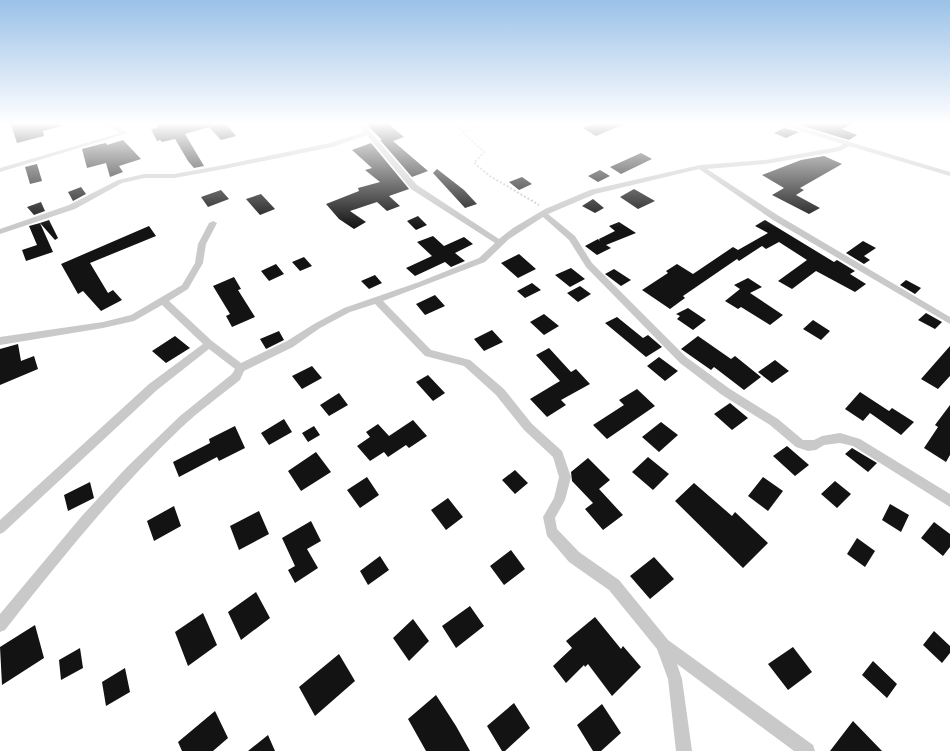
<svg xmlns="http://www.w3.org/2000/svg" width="950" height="751" viewBox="0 0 950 751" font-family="Arial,sans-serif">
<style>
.building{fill:#131313}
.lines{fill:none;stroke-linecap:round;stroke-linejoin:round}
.path{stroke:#c9c9c9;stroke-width:2;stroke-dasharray:2 2;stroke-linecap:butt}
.street{fill:#c9c9c9;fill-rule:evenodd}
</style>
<rect width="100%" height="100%" fill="#fff"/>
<!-- building -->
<path class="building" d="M10,122h52v4l-19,5 1,5 -27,7z
M155,122h69l12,14 -15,4 -12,-13 -24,7 19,32 -10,2 -6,-7 -13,-22 -13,3 -2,-2 -3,1 -6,-12 7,-1z
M367,122h19l18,15 -11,4 35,30 -16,6 -32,-37h2l-15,-15z
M598,122h29v1l-31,13 -13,-8z
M795,122h61l-14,7 15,6 -8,5 -56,-17z
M784,128l15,4 -13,6 -12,-5z
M123,140l18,19 -22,7 4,6 -13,5 -4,-14 -19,5 -5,-19 19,-5 5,-1 1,2z
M371,143l38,46 -20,7 11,10 -13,5 -10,-9 -27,9 16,11 -12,7 -15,-10 -13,-15 33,-13 -1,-3 22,-6 -15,-12 7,-2 -20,-18z
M641,153l11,6 -31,15 -11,-7z
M824,156l18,8 -42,24 4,2 -8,5 24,13 -11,6 -37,-19 12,-7 -22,-13 39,-15z
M37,164l5,17 -12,3 -5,-17z
M437,169l27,21 13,14 -12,4 -32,-35z
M600,170l10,6 -12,6 -10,-6z
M522,177l10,7 -13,6 -10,-8z
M81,187l5,7 -13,7 -5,-9z
M634,189l21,12 -17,8 -18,-12z
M221,190l8,9 -21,8 -7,-10z
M261,194l14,15 -15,6 -14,-16z
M593,199l11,9 -9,5 -13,-7z
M41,202l4,9 -11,4 -7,-8z
M418,216l9,9 -11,5 -9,-9z
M49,220l9,18 -3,2 -15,-17z
M765,220l69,42 3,-2 18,11 -5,3 16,10 -11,8 -39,-21 -24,18 -14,-8 29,-21 -28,-18 -13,7 -4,-3 -23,15 -2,-2 -54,37 2,2 -15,11 -28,-19 26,-17 -2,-2 11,-7 16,10 40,-27 5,3 30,-17 -13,-7z
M619,222l17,11 -30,12 5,3 -14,7 -12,-9 13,-7 2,2 -1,-2 16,-8 -6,-5z
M40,223l13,29 -27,9 -4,-11 15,-5 -8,-19z
M149,226l7,10 -66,27 18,30 5,-3 9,10 -21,11 -18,-20 -5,3 -17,-30z
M433,236l11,10 20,-9 9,7 -18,9 10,8 -14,6 -6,-5 -30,14 -9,-8 26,-12 -15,-14z
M863,241l13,7 -12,8 6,4 -6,4 -18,-11z
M519,254l17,15 -18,9 -17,-15z
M304,257l8,9 -12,5 -8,-9z
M276,264l8,10 -15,7 -8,-10z
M571,268l14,11 -15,8 -15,-12z
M614,269l17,11 -10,6 -16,-12z
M375,275l7,8 -13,6 -8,-8z
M234,277l7,12 -3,1 17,27 -23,10 -6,-11 4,-2 -17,-28z
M748,278l14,9 -12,6 33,22 -13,10 -29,-18 -3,2 -13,-8 15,-12 -6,-4z
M906,280l15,8 -6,6 -15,-9z
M532,283l9,7 -16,8 -8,-7z
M580,286l11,8 -13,8 -11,-9z
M435,295l10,11 -20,9 -9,-11z
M688,308l18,12 -13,10 -16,-11 3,-3 -4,-2z
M926,313l16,9 -7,7 -17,-9z
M544,314l15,12 -15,9 -14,-13z
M617,317l26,21 5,-3 14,12 -16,10 -41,-34z
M813,320l17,11 -9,9 -18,-11z
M492,330l11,12 -19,9 -10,-12z
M279,331l5,9 -18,9 -6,-10z
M175,336l15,12 -24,15 -14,-12z
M698,336l33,23 4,-3 26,21 -17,13 -30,-23 -3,3 -30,-21z
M18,344l3,17 13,-5 4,13 -38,16v-36z
M950,346v30l-12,13 -17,-10z
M549,348l22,24 5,-3 14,15 -29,16 5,5 -19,12 -17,-18 30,-18 -24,-26z
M659,357l19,14 -13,10 -18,-15z
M775,360l14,11 -17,12 -14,-11z
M312,366l10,12 -20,11 -10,-13z
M428,375l17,18 -12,8 -17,-19z
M637,389l18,17 -48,33 -14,-14 31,-20 -5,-5z
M860,392l29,19 3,-3 22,14 -13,13 -31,-22 -7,8 -18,-12z
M339,393l9,12 -19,11 -9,-11z
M730,403l18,15 -16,12 -18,-16z
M950,405v50l-4,7 -22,-14 14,-21 -3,-2z
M284,419l8,13 -23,13 -8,-12z
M413,420l14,16 -18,12 -3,-3 -18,12 -4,-5 -14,9 -13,-15 13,-9 -4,-5 12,-8 11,12z
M661,422l17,13 -19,17 -17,-15z
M235,426l10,22 -26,13 -2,-4 -38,20 -6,-15 37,-19 -1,-4z
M314,426l6,9 -12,7 -6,-9z
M787,446l22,19 -14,11 -22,-20z
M852,448l25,15 -9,9 -23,-18z
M316,452l15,20 -30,19 -13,-20z
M648,457l21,17 -16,16 -21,-18z
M588,458l22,22 -11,9 24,26 -20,15 -18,-21 8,-6 -21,-22 -1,-9z
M515,470l13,13 -13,11 -13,-14z
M367,477l12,18 -19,13 -13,-18z
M763,477l20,14 -15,20 -20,-15z
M835,481l16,13 -14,14 -16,-14z
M90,482l4,16 -26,13 -4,-16z
M694,483l38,33 3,-4 33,31 -25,25 -68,-67z
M448,498l15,19 -17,13 -15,-20z
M890,504l19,11 -8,17 -19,-12z
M174,506l7,20 -27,15 -7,-20z
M259,511l10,23 -30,16 -9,-24z
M311,521l10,20 -14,8 11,19 -23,15 -7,-13 7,-4 -13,-28z
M934,522l16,12v13l-7,9 -22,-18z
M857,538l18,13 -10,16 -18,-13z
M511,550l14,19 -21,16 -14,-19z
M380,556l9,14 -21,15 -8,-14z
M654,557l20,22 -24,20 -20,-23z
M256,592l14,26 -29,22 -13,-28z
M470,606l14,20 -28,22 -14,-22z
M203,613l14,32 -29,21 -13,-34z
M595,617l26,32 2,-3 18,21 -29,29 -24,-32 -3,3 -1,-2 -18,18 -13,-17 19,-18 -6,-7z
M413,619l16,22 -20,20 -16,-23z
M35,625l9,33 -42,27 -2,-38z
M934,631l16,15v7l-8,10 -19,-18z
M793,647l19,25 -24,18 -20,-26z
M80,648l3,20 -22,12 -2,-20z
M339,654l16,27 -40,35 -16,-29z
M873,661l24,23 -10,14 -25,-23z
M125,668l5,24 -24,14 -4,-24z
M436,695l20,31 14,25h-44l-18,-32z
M514,703l16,25 -25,23h-3l-15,-25z
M602,704l19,29 -20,18h-8l-16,-26z
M215,711l13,27 -15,13h-31l-4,-9z
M853,721l29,30h-52z
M268,735l7,16h-27z"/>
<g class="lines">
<!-- path -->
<path class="path" d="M454,122l9,10 30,-10
M463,132l21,20 -10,11 16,13 49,29"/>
<!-- street -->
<path class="street" d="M102,122h8l18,11 -128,39v-4l120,-35z
M359,122h6v4l52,59 82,54 14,-11 32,-19 45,-19 110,-25 65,-5 73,-13 5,-3 -71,-22h11l167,50v4l-101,-30 -9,5 -75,13 -58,5 72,47 171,101v7l-177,-104 -74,-51 -104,25 -47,20 27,22 17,27 94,94 44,32 48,30 25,21h11l8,-4 18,-3 20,6 90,55v13l-97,-61 -13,-3 -16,2 -8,5 -8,1 -12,-4 -26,-22 -48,-30 -42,-32 -94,-96 -17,-27 -26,-23 -34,22 -24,23 -102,39 48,49 39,10 34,29 28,35 30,27 9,26 -6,23 -10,18 2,11 22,23 40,28 49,60 145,105 2,6h-21l-117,-87 5,15 10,72h-16l-8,-72 -11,-30 -48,-59 -40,-28 -22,-26 -4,-19 11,-19 5,-21 -6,-20 -29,-27 -28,-35 -32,-29 -39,-10 -50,-52 -25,8 -30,16 -27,19 -49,24 -4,9c-20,16 -41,31 -59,48 -65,62 -121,132 -176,202l-5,2v-18l81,-97 45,-49 54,-52 52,-42 3,-5 -26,-20 -52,41 -153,142 -4,2v-14l149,-136 54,-40 -41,-39 -28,16 -31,7 -103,17v-8l103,-15 28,-7 51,-30 13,-22 3,-19 11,-21 4,-2 4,2 -11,21 -3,19 -15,26 -19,12 43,40 29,22 46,-22 27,-17 30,-16 75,-26 60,-24 16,-15 -84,-54 -44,-54 -35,12 -108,22 -50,9h-30l-22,5 -47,26 -75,25v-5l69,-24 49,-25 26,-6h30l50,-9 106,-22 34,-11 -5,-6z"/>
</g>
<!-- sky -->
<linearGradient id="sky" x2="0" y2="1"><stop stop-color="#9bc1e8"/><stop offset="0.54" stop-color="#fff"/><stop offset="1" stop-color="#fff" stop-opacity="0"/></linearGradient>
<rect width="950" height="228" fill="url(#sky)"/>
</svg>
